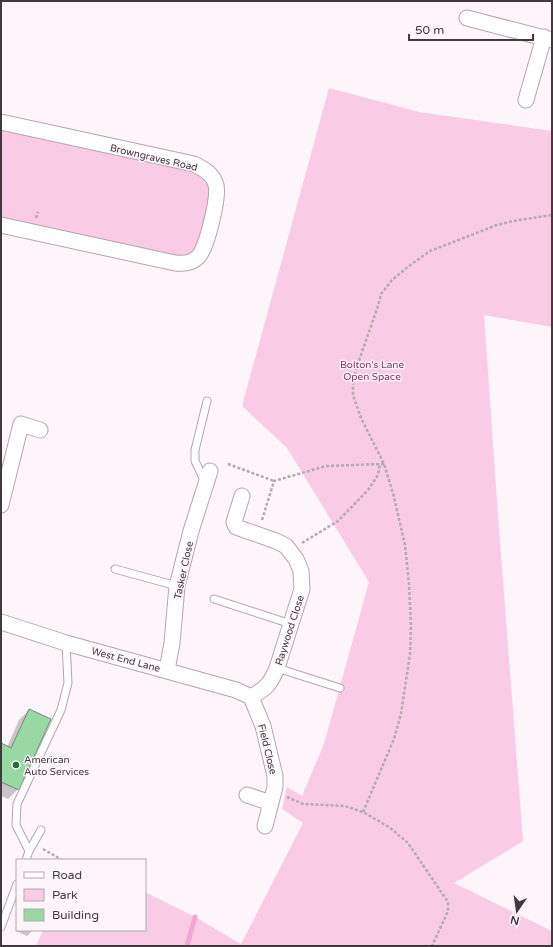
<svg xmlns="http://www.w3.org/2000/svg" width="553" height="947" viewBox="0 0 553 947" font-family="'Varela Round',sans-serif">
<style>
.green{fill:#f9cbe5}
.shadow{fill:#0003}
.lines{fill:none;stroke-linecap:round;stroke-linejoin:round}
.stream{stroke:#f1a9d3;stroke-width:5}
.building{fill:#98d8a4;stroke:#77867a}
.lane-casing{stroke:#b6a4ae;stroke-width:9}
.street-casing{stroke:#b6a4ae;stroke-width:17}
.path{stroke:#b3abaf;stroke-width:2.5;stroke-dasharray:3 2;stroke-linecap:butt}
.lane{stroke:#fff;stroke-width:7}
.street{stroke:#fff;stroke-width:15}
.poi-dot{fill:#256d3a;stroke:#fdf5f9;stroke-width:1.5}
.labels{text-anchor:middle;stroke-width:3;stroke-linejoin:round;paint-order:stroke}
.street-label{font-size:10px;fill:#40393d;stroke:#fdf5f9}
.park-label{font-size:10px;fill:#853468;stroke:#fdf5f9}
.poi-label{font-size:10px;fill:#40393d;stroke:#fdf5f9;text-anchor:start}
</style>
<rect width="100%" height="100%" fill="#fdf5f9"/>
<!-- green -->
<path class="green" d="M329,88l90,24 133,19v196l-68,-12 15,214 24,312 -69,42 98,48v15h-516l7,-16h102v-38l50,25 46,27 62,-121 -21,-14 5,-22 15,9 22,-52 45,-162 -82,-134 -45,-42z
M1,129l188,40c9,5 15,11 21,20 -3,19 -2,45 -15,61 -5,6 -14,6 -21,6l-173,-39z"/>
<!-- shadow -->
<path class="shadow" d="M29,710l-11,79 -10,10 -7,-3v-52l6,3 12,-27z
M17,927v3h16l-6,6 -11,-5z"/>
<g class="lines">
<!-- stream -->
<path class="stream" d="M187,946l8,-29"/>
</g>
<!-- building -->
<path class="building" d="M29,709l22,10 -32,71 -18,-8v-39l10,5z"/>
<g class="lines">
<!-- lane casing -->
<g class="lane-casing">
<path id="lane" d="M205,482l-10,-21v-11l12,-49
M115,569l62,17
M214,599l77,25
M277,668l63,20
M29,851l12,-21
M26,860l3,-9 -13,-26 1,-21 44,-94 7,-27 -2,-40
M1,927l16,-43"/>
</g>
<!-- street casing -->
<g class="street-casing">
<path id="street" d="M467,18l85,22
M526,100l18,-63
M1,122l193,42c10,5 19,10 22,21 3,12 -9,63 -18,72 -6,6 -15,7 -23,6l-174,-38
M242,496l-8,26 2,5 40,14 10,5 10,13 5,12 1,18 -25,79c-7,17 -11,20 -26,29
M1,505l20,-81 19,6
M1,622l65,21 170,47 15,7
M167,670l5,-27 5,-57 14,-55 19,-60
M251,697l12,29 12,50v11l-10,39
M247,795l24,8"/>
</g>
<!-- path -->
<path class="path" d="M36,218l2,-6
M228,464l46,17
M262,520l12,-39 52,-15 58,-2
M302,543l36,-22 30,-31 10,-15 2,-11
M287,797l16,7 42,2 18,6 26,15 19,16 40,59v9l-16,35
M363,812l31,-73 7,-25 9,-60 1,-28 -2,-42 -4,-39 -12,-52 -9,-29 -23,-46 -8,-23v-12l3,-14 22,-63 3,-12 11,-14 17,-14 21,-15 67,-26 16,-4 39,-6
M43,849l19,11"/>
<!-- lane -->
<use href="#lane" class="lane"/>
<!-- street -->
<use href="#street" class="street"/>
</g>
<!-- markers -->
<circle class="poi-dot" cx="16" cy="765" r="4"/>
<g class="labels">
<!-- street labels -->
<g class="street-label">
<text transform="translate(154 157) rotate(13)" y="4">Browngraves Road</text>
<text transform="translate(183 570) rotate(-78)" y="4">Tasker Close</text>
<text transform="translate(289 630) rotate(-72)" y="4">Raywood Close</text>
<text transform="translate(126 659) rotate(15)" y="4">West End Lane</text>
<text transform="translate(268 749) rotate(76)" y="4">Field Close</text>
</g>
<!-- park labels -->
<g class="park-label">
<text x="372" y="368">Bolton's Lane<tspan x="372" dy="12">Open Space</tspan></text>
</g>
<!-- poi labels -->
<g class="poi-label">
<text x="24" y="763">American<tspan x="24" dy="12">Auto Services</tspan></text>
</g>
</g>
<!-- border -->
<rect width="553" height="947" fill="none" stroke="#40393d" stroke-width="4"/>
<!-- legend -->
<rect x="16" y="859" width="130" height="72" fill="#fdf5f9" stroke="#b1aaae"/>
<rect x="24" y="872" width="20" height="6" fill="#ffffff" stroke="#b1aaae"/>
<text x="52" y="879" font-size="12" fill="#40393d">Road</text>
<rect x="24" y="889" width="20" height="12" fill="#f9cbe5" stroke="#b1aaae"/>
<text x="52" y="899" font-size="12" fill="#40393d">Park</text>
<rect x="24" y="909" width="20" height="12" fill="#98d8a4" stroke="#b1aaae"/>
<text x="52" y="919" font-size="12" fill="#40393d">Building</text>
<!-- north arrow -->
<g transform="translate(517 911) rotate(193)" stroke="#fdf5f9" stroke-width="3" paint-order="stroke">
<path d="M0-3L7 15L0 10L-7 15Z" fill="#40393d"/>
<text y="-6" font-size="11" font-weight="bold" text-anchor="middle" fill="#40393d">N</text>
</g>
<!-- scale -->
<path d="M409 34v6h124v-6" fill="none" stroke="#40393d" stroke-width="2"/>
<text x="415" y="34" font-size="12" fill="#40393d" stroke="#fdf5f9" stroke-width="3" paint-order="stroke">50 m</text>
</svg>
